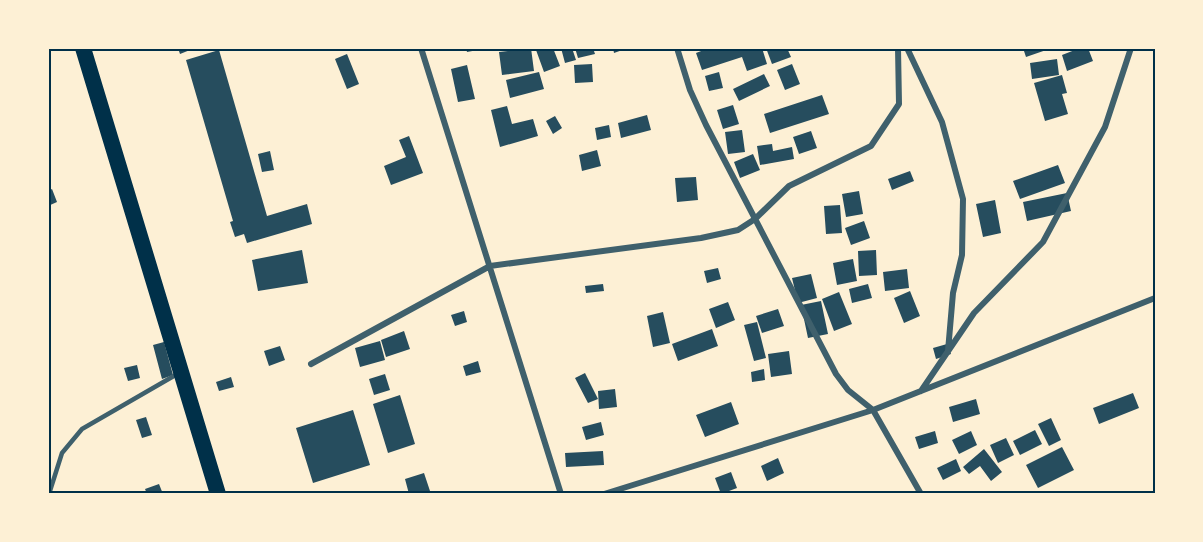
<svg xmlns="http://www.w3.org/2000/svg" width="1203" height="542" viewBox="0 0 1203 542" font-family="Poppins,sans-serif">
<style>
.building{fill:#264d5e}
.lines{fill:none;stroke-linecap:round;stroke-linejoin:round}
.service{stroke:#3f606c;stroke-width:4.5}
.minor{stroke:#3f606c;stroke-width:6}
.trunk{stroke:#003049;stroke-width:16}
.neatline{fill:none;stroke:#003049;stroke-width:2}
</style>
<rect width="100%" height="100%" fill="#fdf0d5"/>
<!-- building -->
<path class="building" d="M178,48h17l-15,6z
M466,48h17v1l-16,3z
M531,48l3,23 -32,4 -3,-23z
M542,48h11l7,18 -16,6 -8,-22z
M561,48h11l4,12 -11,3z
M575,48h18l2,6 -17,4z
M613,48h15l-14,5z
M709,48h53l5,16 -20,7 -5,-14 -40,13 -6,-17z
M766,48h21l4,9 -19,7z
M1023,48h29l-26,9z
M1080,48h8l5,13 -26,10 -5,-16z
M219,50l48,166 40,-12 5,20 -65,19 -3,-9 -9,3 -5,-15 3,-1 -47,-161z
M347,54l12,30 -12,5 -12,-30z
M1057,59l2,16 -27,4 -2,-16z
M592,64l1,18 -18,1 -1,-18z
M792,64l8,20 -15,6 -8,-20z
M467,65l8,34 -17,3 -7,-33z
M539,72l5,17 -34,9 -4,-18z
M719,72l4,16 -14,3 -4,-15z
M764,74l6,12 -31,15 -6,-12z
M1062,75l5,18 -5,1 6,20 -23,7 -11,-38z
M822,95l7,19 -59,19 -6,-19z
M733,105l6,19 -16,5 -6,-19z
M507,106l5,18 21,-5 5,17 -38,11 -9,-37z
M647,115l4,15 -30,8 -3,-15z
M555,116l7,12 -9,6 -7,-13z
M609,125l2,12 -14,3 -2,-12z
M742,130l3,22 -17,2 -3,-22z
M811,131l6,17 -18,6 -6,-17z
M409,136l14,37 -32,12 -7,-19 22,-9 -7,-17z
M772,144l1,7 19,-4 2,12 -34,6 -3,-19z
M597,150l4,16 -19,5 -3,-16z
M270,151l4,19 -12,2 -4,-18z
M753,154l7,16 -20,8 -6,-16z
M1058,165l7,18 -45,16 -7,-18z
M910,171l4,10 -22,9 -4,-11z
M696,177l2,23 -21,2 -2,-24z
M52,189l5,13 -9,4v-15z
M859,191l4,23 -17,3 -4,-23z
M1067,193l4,18 -44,10 -4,-19z
M995,200l6,33 -18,4 -7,-33z
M840,205l2,28 -16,1 -2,-28z
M864,221l6,17 -19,7 -6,-17z
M302,250l6,33 -50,8 -6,-31z
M876,250l1,25 -18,1 -1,-25z
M853,259l4,22 -20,4 -4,-22z
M718,268l3,11 -14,4 -3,-12z
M907,269l2,19 -24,3 -2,-19z
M811,274l6,24 -19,5 -6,-25z
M603,284l1,7 -18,2 -1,-7z
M868,284l4,14 -20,5 -3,-14z
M910,291l10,25 -16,7 -10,-25z
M839,292l13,32 -18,7 -12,-32z
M821,301l7,33 -20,4 -7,-33z
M728,302l7,18 -19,8 -7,-19z
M778,309l6,17 -22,7 -6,-17z
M464,311l3,11 -12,4 -4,-11z
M663,312l7,31 -17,4 -6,-31z
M757,322l9,36 -12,3 -10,-36z
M712,329l6,17 -40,15 -6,-17z
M404,331l6,18 -24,8 -5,-17z
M380,341l5,19 -25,7 -5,-19z
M164,342l9,33 -11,4 -9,-34z
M947,344l4,10 -15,5 -3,-11z
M280,346l5,14 -16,6 -5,-15z
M789,351l3,23 -21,3 -3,-23z
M478,361l3,11 -15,4 -3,-10z
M137,365l3,13 -12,3 -4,-13z
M764,369l1,11 -13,2 -1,-10z
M585,373l13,26 -10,4 -13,-25z
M385,374l5,16 -16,5 -5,-16z
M231,377l3,10 -15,4 -3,-9z
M615,389l2,18 -18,2 -1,-18z
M1133,393l6,15 -40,16 -6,-16z
M400,395l15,49 -27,9 -15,-49z
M976,399l4,15 -27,8 -4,-15z
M731,402l8,22 -34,13 -9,-22z
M353,410l17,55 -57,18 -17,-55z
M146,417l6,18 -10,3 -6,-18z
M1051,418l10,22 -12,6 -11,-22z
M601,422l3,13 -18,5 -4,-13z
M1035,430l7,14 -22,11 -7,-14z
M935,431l3,12 -19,6 -4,-12z
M971,431l6,14 -18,9 -7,-14z
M1006,438l8,17 -16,8 -8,-18z
M1062,447l12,23 -36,18 -12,-23z
M984,449l18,23 -11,9 -11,-15 -11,8 -6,-7z
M603,451l1,14 -38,2 -1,-14z
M778,458l6,15 -17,8 -6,-15z
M956,459l5,12 -18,9 -6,-12z
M731,472l6,16 -16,6 -6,-16z
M424,473l7,21h-22l-4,-15z
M159,484l4,10h-16l-2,-5z"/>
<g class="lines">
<!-- service -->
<path class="service" d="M49,494l13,-41 20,-24 97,-56"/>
<!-- minor -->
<path class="minor" d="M421,48l140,446
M677,48l13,42 16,35 130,249 12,16 25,20 48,84
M907,48l35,74 21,77 -1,56 -9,38 -5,58
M311,364l179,-98 211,-28 37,-8 17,-11 34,-33 82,-40 28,-42 -1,-56
M921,391l53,-78 69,-71 62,-115 26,-79
M604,494l269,-84 282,-112"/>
<!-- trunk -->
<path class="trunk" d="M83,48l135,446"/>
</g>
<!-- border -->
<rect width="1203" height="542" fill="none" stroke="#fdf0d5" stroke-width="99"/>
<rect x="50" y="50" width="1104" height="442" class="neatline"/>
</svg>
